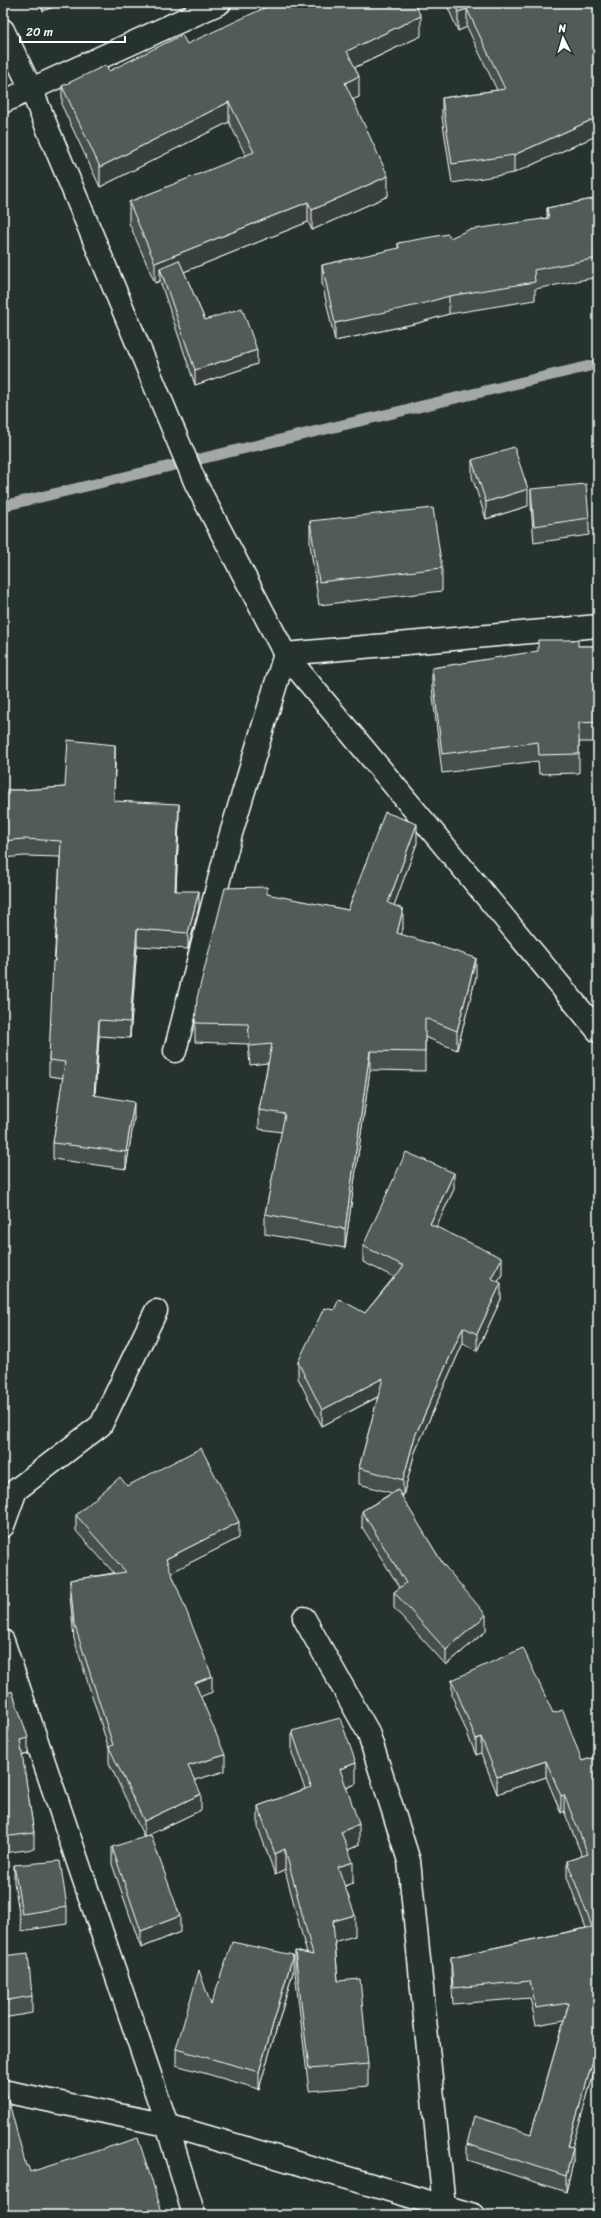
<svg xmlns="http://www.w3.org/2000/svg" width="601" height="2218" viewBox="0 0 601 2218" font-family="Sriracha,sans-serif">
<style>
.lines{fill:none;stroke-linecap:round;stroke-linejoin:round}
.stream{stroke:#a4a9a7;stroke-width:11}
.street-casing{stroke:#fff;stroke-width:25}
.secondary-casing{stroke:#fff;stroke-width:25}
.street{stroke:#26332d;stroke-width:22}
.secondary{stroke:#26332d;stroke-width:22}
.wall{fill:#464f4b;stroke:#fff}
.shaded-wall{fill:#39403d;stroke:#fff}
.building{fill:#515c57;stroke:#fff}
</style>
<rect width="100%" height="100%" fill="#26332d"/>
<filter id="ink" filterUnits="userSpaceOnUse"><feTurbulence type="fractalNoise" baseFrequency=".025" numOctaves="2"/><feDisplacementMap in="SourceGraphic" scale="8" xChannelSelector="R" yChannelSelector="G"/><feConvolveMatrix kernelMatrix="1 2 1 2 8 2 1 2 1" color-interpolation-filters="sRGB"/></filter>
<g filter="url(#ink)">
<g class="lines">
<!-- stream -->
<path class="stream" d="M3,506l595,-142"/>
<!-- street casing -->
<g class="street-casing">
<path id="street" d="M175,1051l55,-214 55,-183 313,-28
M3,1526l13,-36 85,-65 55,-114
M304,1618l64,114 41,129 35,345
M3,1641l164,484 27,90"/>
</g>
<!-- secondary casing -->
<g class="secondary-casing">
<path id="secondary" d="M3,30l28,59 165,395 89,170 313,377
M3,102l217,-99
M3,2091l164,34 307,90"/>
</g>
<!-- street -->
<use href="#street" class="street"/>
<!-- secondary -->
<use href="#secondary" class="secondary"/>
</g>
<!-- wall -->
<path class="wall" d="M39,3h24l-20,8z
M446,3h147l5,10v122l-84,38 -62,10 -10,-66v-19l55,-8 -30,-63 -9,4z
M421,36l-67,32 5,29 -6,2 35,97 -76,34 -4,-8 -124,50 21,48 52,44 -62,21 -35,-104 -5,2 -26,-60v-21l117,-46 -17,-34 -129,65 -38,-81v-20l47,-15 78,-27z
M598,198v79l-63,12v11l-86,14 -31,9 -83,18 -13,-58v-18l76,-16v-6l52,-5 97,-20v-10z
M472,460l56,46 -42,13 -14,-42z
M531,489l58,29v17l-55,8 -3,-37z
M310,521l132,47v23l-123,14 -9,-61z
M578,646h20v96h-19v31l-40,1 -1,-13 -96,12 -10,-85v-20z
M115,761l-1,40 65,20 -3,70 23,16 -11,42 -51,-3 -7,92 -31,-2 -4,59 39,23 -8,51 -73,-10v-16l10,-65 -14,-2v-16l11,-203 -36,-1 -21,2v-68h19l43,-3z
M417,843l-23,62 9,23 -2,7 75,42 -19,73 -32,-13v34l-55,-1 -25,178 -80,-14v-20l17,-82 -23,-3v-19l9,-47 -18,2 -2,-21 -53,-2v-19l72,-128 81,15z
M454,1189l-18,38 66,47 -4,8 3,17 -24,52 -14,-8 -48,109 -12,44h-2l42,68 43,67 -40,34 -52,-57v-16l6,-4 -38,-61v-16l30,-18 -33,-9v-16l19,-71 -56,29 -24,-48v-16l36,-52 31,3 29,-36 -31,-15v-16z
M127,1486l112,52 -68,34 41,120 -12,4 25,75 -31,9 7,30 -57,27 -35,-74v-14l-35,-110 -4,-43v-16l44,-7 -38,-42v-16z
M452,1680l101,33 29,48 16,-5v303l-26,88 1,16 -7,29 -99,-32v-16l64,-10 33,-114 -28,5 -6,-27 -77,6 -2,-30v-17l135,-29 -19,-51v-16l15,-5 -18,-45 -3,2 -15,-36 -49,17 -16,-41 -5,2 -24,-59z
M3,1690l1,5 24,59 -6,2 12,77v16l-31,4z
M292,1731l64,53 -10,4 13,57 -11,5 5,33 -8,3 10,50 -20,5 3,40 30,83v22l-59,5 -14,-119v-21l12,3 -22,-84 -10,5 -17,-48v-21l47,-17 -13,-36z
M112,1847l68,85 -39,16 -29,-84z
M14,1865l53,42v17l-45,7 -8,-49z
M3,1956l29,40v17l-29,5z
M293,1972l-34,117 -83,-24v-16l35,-44z"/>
<!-- shaded-wall -->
<path class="shaded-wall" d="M43,3h20l-20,8z
M467,9v18l-9,4v-19z
M421,16v20l-74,35v-20z
M359,76v21l-14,6v-20z
M229,102v20l-129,65v-20z
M598,117v18l-84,38v-18z
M388,176v20l-76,34v-20z
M308,202v20l-144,58 -4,-12v13l-5,2v-20z
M449,296v18l-31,9 -83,18v-18z
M257,350v14l-62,21v-15z
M528,489v17l-42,13v-17z
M115,745v16l-1,56v-16z
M179,804v17l-4,87v-17z
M417,824v19l-29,79v-19z
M199,891v16l-11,42v-16z
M403,909v19l-6,24v-19z
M137,929v17l-7,92v-16z
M476,958v19l-19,73v-19z
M99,1020v16l-5,75v-16z
M370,1051v19l-25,178v-19z
M134,1102v16l-8,51v-17z
M454,1173v16l-24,51v-16z
M502,1258v16l-11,20v-16z
M501,1283v16l-24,52v-17z
M463,1327v16l-48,109 -12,44v-16l12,-44z
M383,1378v16l-61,32v-16z
M239,1522v16l-73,37v-16z
M486,1615v16l-40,34v-15z
M212,1676v16l-17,7v-16z
M481,1737v16l-5,2v-16z
M28,1738v16l-8,2v-16z
M225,1755v16l-37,11v-16z
M546,1761v16l-49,17v-17z
M356,1763v21l-16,6v-21z
M201,1794v16l-57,27v-16z
M564,1795v16l-3,2v-17z
M359,1824v21l-18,8v-21z
M285,1849v21l-10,5v-21z
M353,1862v21l-15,5v-21z
M355,1915v21l-22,6v-21z
M180,1916v16l-39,16v-17z
M293,1955v17l-34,117v-17z
M598,2043v16l-30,103v-16z
M573,2147v16l-7,29v-16z"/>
<!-- building -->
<path class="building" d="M275,3h139l7,13 -74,35 12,25 -14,7 43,93 -76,34 -4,-8 -153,61 -26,-61 125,-50 -25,-50 -129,65 -38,-81 44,-21 3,6 73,-36 5,9z
M454,3h139l5,10v104l-84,38 -62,9 -10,-66 63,-9 -38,-80 -9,3z
M598,198v60l-64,12 1,12 -86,14 -31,9 -83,18 -13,-58 77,-17 -1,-5 50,-9 2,4 18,-8 81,-12 -2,-10z
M179,260l26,60 37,-12 15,42 -62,20 -35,-102z
M514,447l14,42 -42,13 -14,-42z
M586,484l3,34 -55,8 -3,-37z
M433,508l9,60 -123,14 -9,-61z
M538,640h40v6h20v76l-19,1v31l-40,1 -1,-13 -96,12 -10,-86 106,-17z
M68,740l47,5 -1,56 65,3 -4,87h24l-11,42 -51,-4 -7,93 -31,-2 -5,75 40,7 -8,50 -73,-9 12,-81 -16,-2 4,-99h2l6,-120 -37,-2 -21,2v-51h19l43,-3z
M385,812l32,12 -29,79 15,6 -6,24 79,25 -19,73 -32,-13v34l-55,-1 -25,178 -80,-15 20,-100 -26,-4 13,-66 -22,2 -2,-22 -53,-1 2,-25 28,-110 42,-1v7l81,16z
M406,1152l48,21 -24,51 72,34 -11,20 10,5 -24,51 -14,-7 -48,109 -12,44 -44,-12 24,-90 -61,32 -24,-48 26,-54 10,2 5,-11 26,14 39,-47 -41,-20z
M201,1448l38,74 -73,37 46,117 -17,7 30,72 -37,11 13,28 -57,27 -35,-74 4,-2 -39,-122 -4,-43 56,-8 -50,-57 44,-38 7,9z
M398,1490l45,74 43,51 -40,35 -52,-58 12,-9 -44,-72z
M523,1648l30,65 10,-3 19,51 16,-5v287l-30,103 5,1 -7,29 -99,-32 7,-28 57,18 38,-131 -33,5 -6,-27 -77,7 -2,-31 141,-30 -25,-66 21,-7 -24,-59 -3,1 -15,-35 -49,16 -16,-40 -5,2 -24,-59z
M3,1690l1,5 8,-4 15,43 1,4 -8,2 14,93 -31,4z
M340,1718l16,45 -16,6 19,55 -18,8 12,30 -15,5 17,48 -22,6 5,60 22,-2 8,85 -59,5 -14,-118 18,4 -28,-106 -10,5 -17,-48 53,-19 -19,-56z
M151,1835l29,81 -39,15 -29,-84z
M60,1861l7,46 -45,7 -8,-49z
M232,1942l61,13 -34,117 -83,-23 23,-79 12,35z
M28,1953l4,43 -29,5v-45z
M3,2083l1,1 22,82h2l2,6 108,-34 25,77h-160z"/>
</g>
<!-- margin -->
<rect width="601" height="2218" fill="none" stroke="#26332d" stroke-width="16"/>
<rect x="8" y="8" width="585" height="2202" fill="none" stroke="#fff" stroke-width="1.5" filter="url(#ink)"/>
<!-- north arrow -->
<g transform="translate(563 38) rotate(355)" stroke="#26332d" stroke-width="3" paint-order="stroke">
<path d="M0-3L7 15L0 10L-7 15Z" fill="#ffffff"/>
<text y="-6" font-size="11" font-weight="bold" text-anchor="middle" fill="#ffffff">N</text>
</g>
<!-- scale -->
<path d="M20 36v6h105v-6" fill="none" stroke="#ffffff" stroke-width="2"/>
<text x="26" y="36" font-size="12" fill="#ffffff" stroke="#26332d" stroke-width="3" paint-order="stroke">20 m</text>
</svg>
